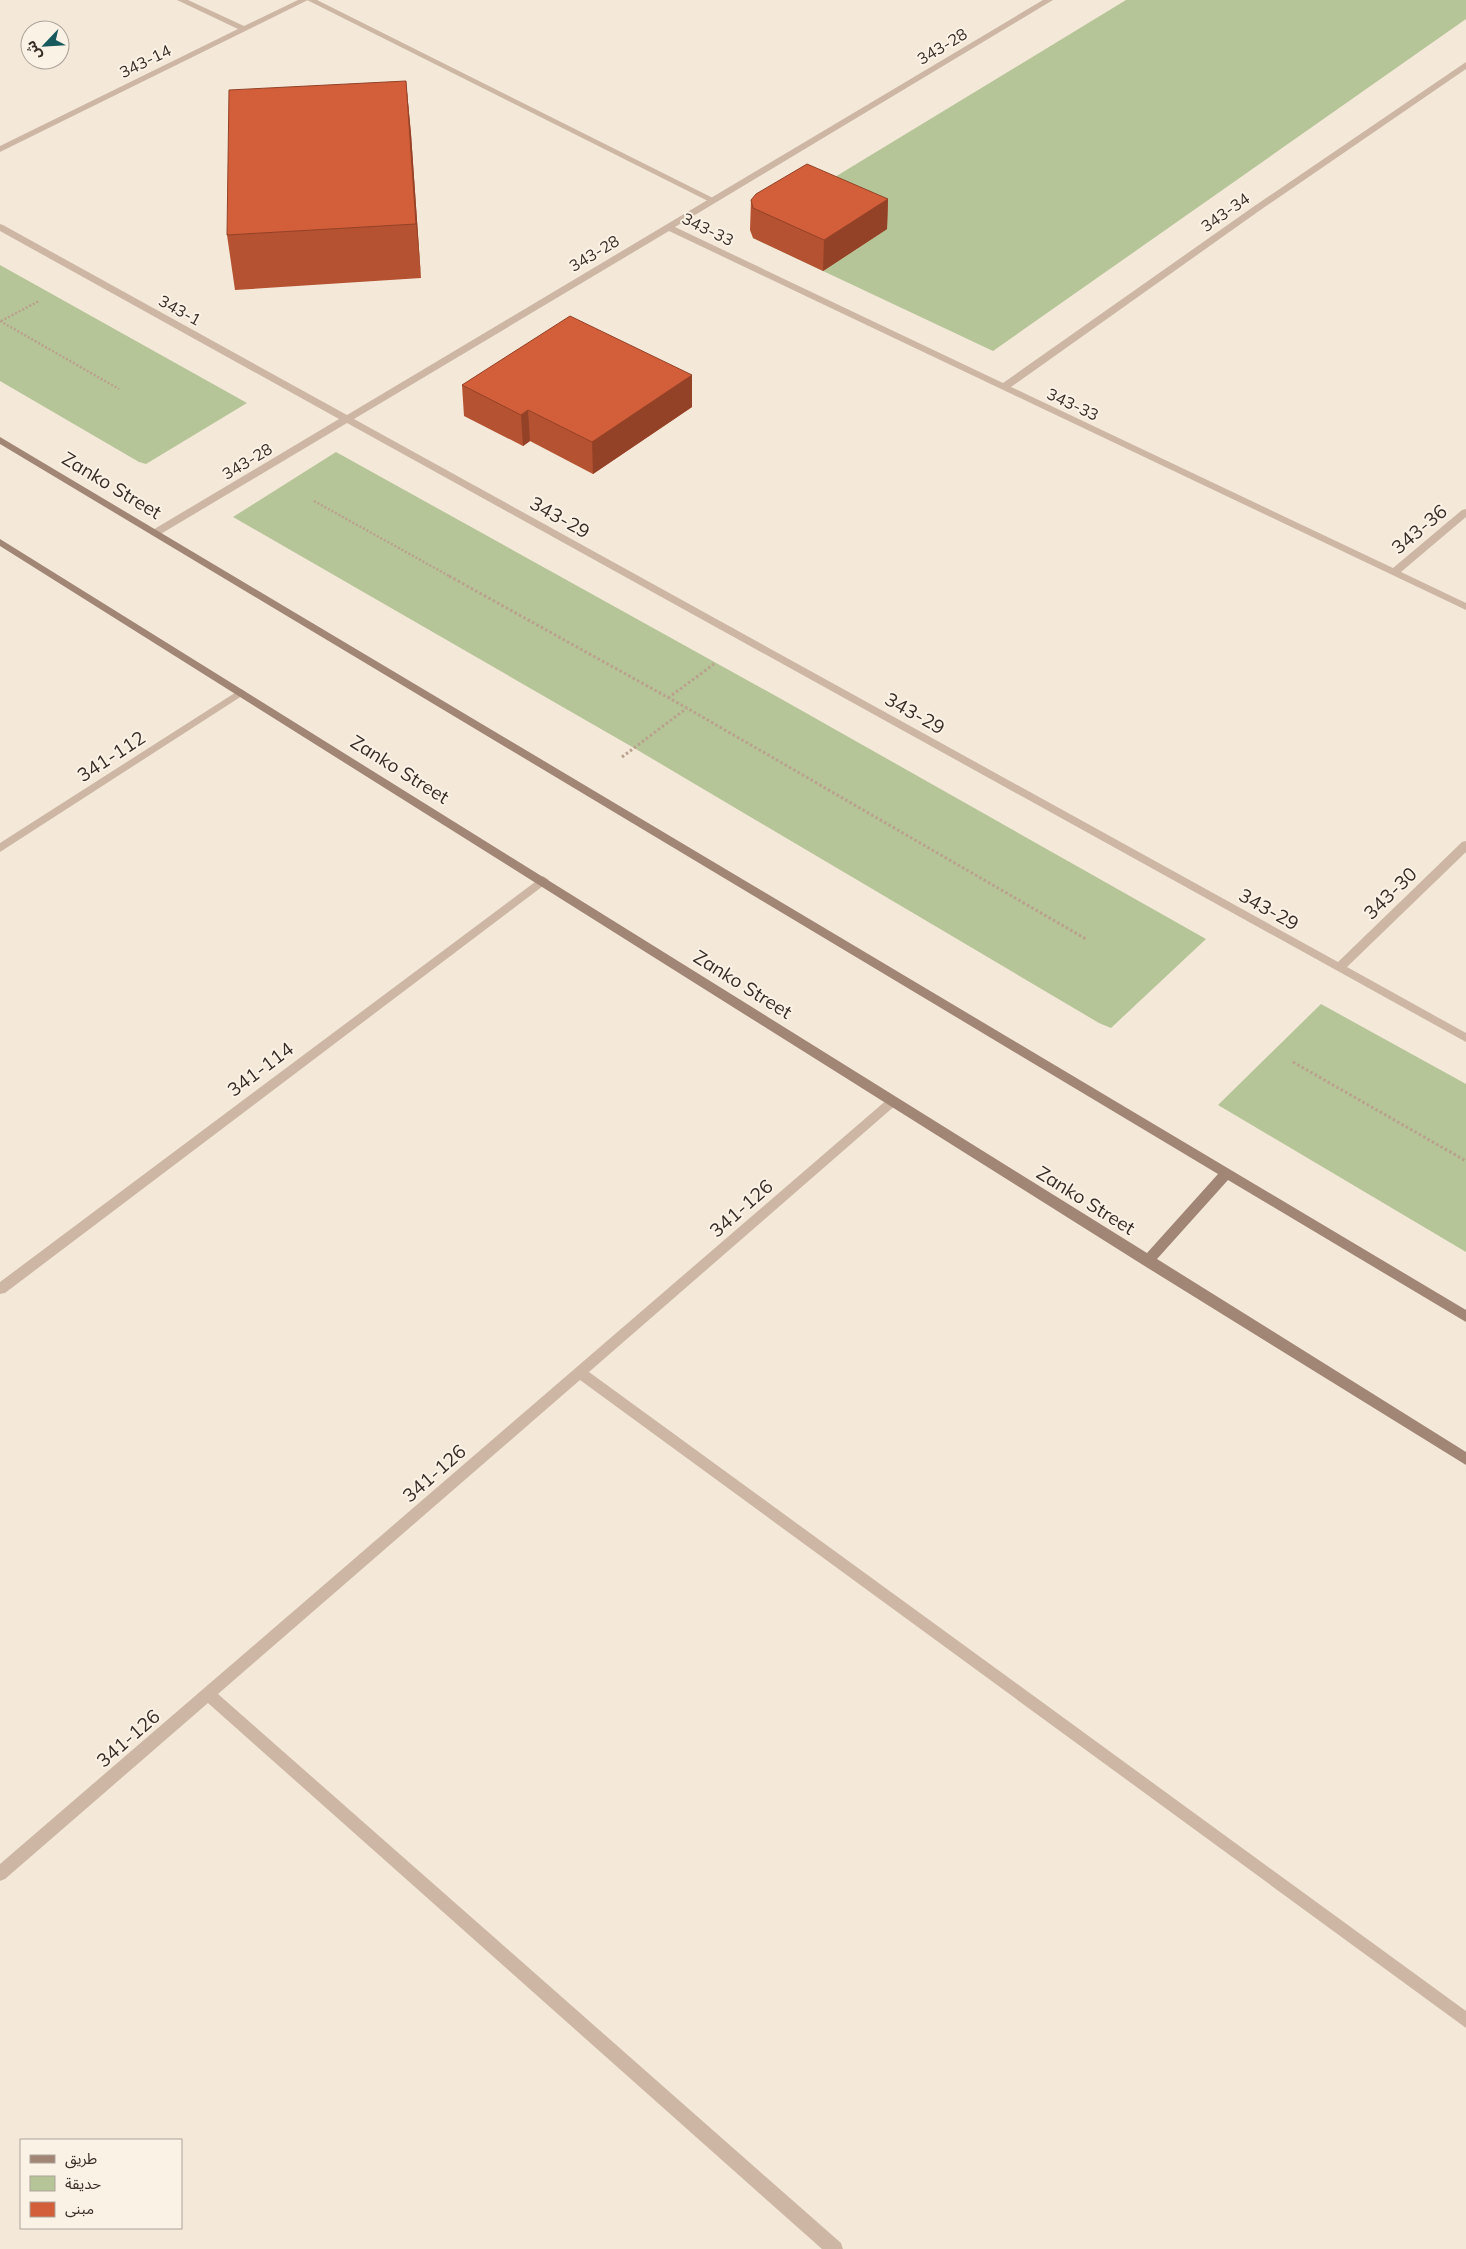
<svg xmlns="http://www.w3.org/2000/svg" width="1466" height="2249" viewBox="0 0 1466 2249" font-family="Mulish,'Noto Sans Arabic',sans-serif">
<style>
.green{fill:#b6c598}
.lines{fill:none;stroke-linecap:round;stroke-linejoin:round}
.path-far1{stroke:#b9a18e;stroke-width:2.5;stroke-dasharray:2 2;stroke-linecap:butt}
.path{stroke:#b9a18e;stroke-width:3;stroke-dasharray:2.5 2.5;stroke-linecap:butt}
.service{fill:#cdb7a4;fill-rule:evenodd}
.minor{fill:#cdb7a4;fill-rule:evenodd}
.secondary{fill:#a18575;fill-rule:evenodd}
.wall{fill:#b55231}
.shaded-wall{fill:#934228}
.building{fill:#d25f39;stroke:#934228}
.labels{text-anchor:middle;stroke-width:4;stroke-linejoin:round;paint-order:stroke}
.far-street-label{font-size:16px;fill:#382c26;stroke:#fbf2e6}
.street-label{font-size:19px;fill:#382c26;stroke:#fbf2e6}
</style>
<rect width="100%" height="100%" fill="#f4e8d9"/>
<!-- green -->
<path class="green" d="M1126,0h340v19l-473,332 -240,-113 3,-13z
M0,265l247,138 -101,61 -7,-2 -139,-81z
M336,452l447,248 423,239 -95,89 -12,-5 -465,-275 -401,-231z
M1321,1004l145,80v168l-248,-147z"/>
<g class="lines">
<!-- path-far1 -->
<path class="path-far1" d="M0,321l119,68
M1,321l38,-20
M314,501l137,76"/>
<!-- path -->
<path class="path" d="M449,576l238,132 399,231
M668,698l46,-34
M622,757l65,-49
M1293,1062l173,99"/>
<!-- service -->
<path class="service" d="M307,0h10l400,200 -7,2z"/>
<!-- minor -->
<path class="minor" d="M177,0h11l56,26 54,-26h10l-308,152v-6l238,-117z
M1043,0h10l-378,227 328,156 250,-176 213,-145v7l-207,142 -248,176 382,181 69,-58 4,-1v8l-65,55 65,31v7l-797,-379 -315,188 984,543 124,-120 4,-1v11l-119,115 119,66v9l-1119,-619 -188,112h-8v-4l188,-112 -339,-188v-7l3,1 344,190z
M241,689l5,3 -1,2 -245,158v-9z
M543,876l6,4 -2,3 -542,410 -5,1v-12z
M893,1096l6,5 -2,3 -308,268 877,639v17l-886,-648 -362,314 623,549 2,6h-21l-614,-546 -203,176 -5,2v-17l889,-766z"/>
<!-- secondary -->
<path class="secondary" d="M0,437l1466,873v12l-238,-142 -71,79 309,193v13l-323,-200 -1143,-719v-7l1147,714 71,-79 -1218,-730z"/>
</g>
<!-- wall -->
<path class="wall" d="M406,81l5,53 10,144 -186,12 -8,-55z
M888,199l-1,30 -64,42 -70,-33 -3,-8 1,-30z
M692,375v32l-99,67 -63,-33 -7,5 -59,-30 -2,-31z"/>
<!-- shaded-wall -->
<path class="shaded-wall" d="M406,81l5,53 10,144 -5,-54z
M888,199l-1,30 -64,42 1,-31z
M692,375v32l-99,67 -1,-32z
M528,410l2,31 -7,5 -2,-31z"/>
<!-- building -->
<path class="building" d="M406,81l10,143 -189,11 2,-145z
M807,164l81,35 -64,41 -71,-32 -2,-8 5,-6z
M570,316l122,59 -100,67 -64,-32 -7,5 -59,-30z"/>
<g class="labels">
<!-- far-street labels -->
<g class="far-street-label">
<text transform="translate(942 46) rotate(-31)" y="6">343-28</text>
<text transform="translate(145 61) rotate(-26)" y="6">343-14</text>
<text transform="translate(1225 212) rotate(-35)" y="6">343-34</text>
<text transform="translate(708 229) rotate(26)" y="6">343-33</text>
<text transform="translate(594 253) rotate(-31)" y="6">343-28</text>
<text transform="translate(180 310) rotate(29)" y="6">343-1</text>
<text transform="translate(1073 404) rotate(25)" y="6">343-33</text>
<text transform="translate(247 461) rotate(-31)" y="6">343-28</text>
</g>
<!-- street labels -->
<g class="street-label">
<text transform="translate(112 485) rotate(31)" y="7">Zanko Street</text>
<text transform="translate(560 517) rotate(29)" y="7">343-29</text>
<text transform="translate(1419 529) rotate(-40)" y="7">343-36</text>
<text transform="translate(915 713) rotate(29)" y="7">343-29</text>
<text transform="translate(111 756) rotate(-33)" y="7">341-112</text>
<text transform="translate(400 769) rotate(32)" y="7">Zanko Street</text>
<text transform="translate(1390 893) rotate(-44)" y="7">343-30</text>
<text transform="translate(1269 909) rotate(29)" y="7">343-29</text>
<text transform="translate(743 984) rotate(32)" y="7">Zanko Street</text>
<text transform="translate(260 1069) rotate(-37)" y="7">341-114</text>
<text transform="translate(1086 1200) rotate(32)" y="7">Zanko Street</text>
<text transform="translate(741 1208) rotate(-41)" y="7">341-126</text>
<text transform="translate(434 1473) rotate(-41)" y="7">341-126</text>
<text transform="translate(128 1738) rotate(-41)" y="7">341-126</text>
</g>
</g>
<!-- legend -->
<rect x="20" y="2139" width="162" height="90" fill="#fbf2e6" stroke="#ada399"/>
<rect x="30" y="2155" width="25" height="8" fill="#a18575" stroke="#ada399"/>
<text x="65" y="2164" font-size="15" fill="#382c26">طريق</text>
<rect x="30" y="2176" width="25" height="15" fill="#b6c598" stroke="#ada399"/>
<text x="65" y="2189" font-size="15" fill="#382c26">حديقة</text>
<rect x="30" y="2202" width="25" height="15" fill="#d25f39" stroke="#ada399"/>
<text x="65" y="2214" font-size="15" fill="#382c26">مبنى</text>
<!-- north arrow -->
<g transform="translate(45 45) rotate(245)"><circle r="24" fill="#fbf2e6" stroke="#ada399"/>
<path d="M0-4L9 19L0 12L-9 19Z" fill="#18595e"/>
<text y="-8" font-size="14" font-weight="bold" text-anchor="middle" fill="#382c26">ش</text>
</g>
</svg>
